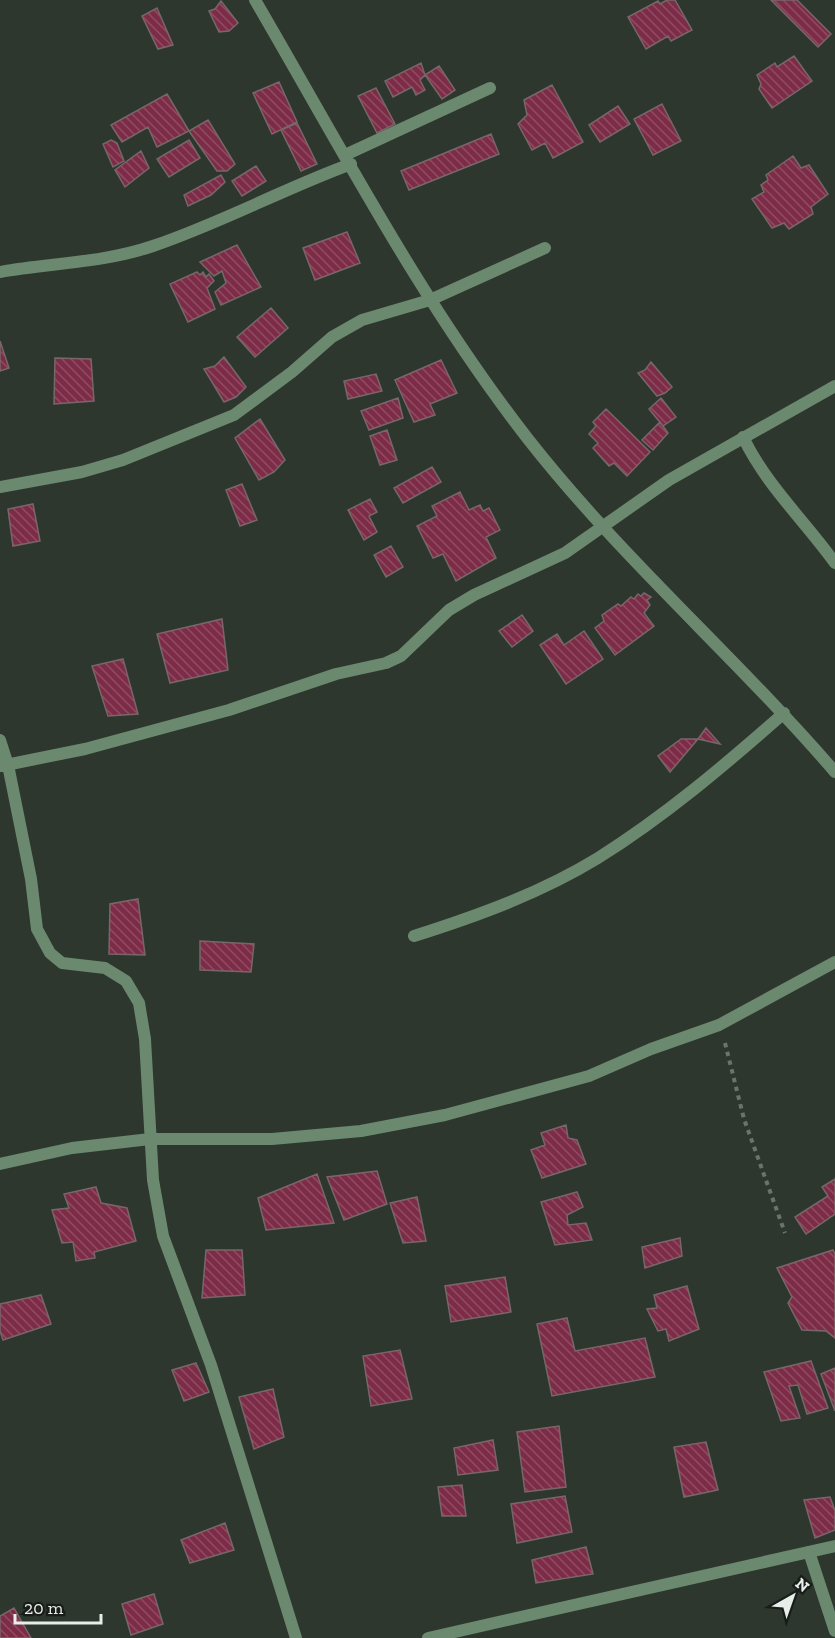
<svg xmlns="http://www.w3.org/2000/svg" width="835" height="1638" viewBox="0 0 835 1638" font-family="'Zilla Slab',serif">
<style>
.building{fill:url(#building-back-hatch);stroke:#77676b;stroke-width:1.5}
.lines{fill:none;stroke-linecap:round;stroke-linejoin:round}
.path{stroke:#6b746c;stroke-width:4;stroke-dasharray:4.5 4.5;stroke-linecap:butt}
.minor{stroke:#6b896f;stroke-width:12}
.tertiary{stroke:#6b896f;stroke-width:12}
</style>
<defs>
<pattern id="building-back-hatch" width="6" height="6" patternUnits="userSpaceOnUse" patternTransform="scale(1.5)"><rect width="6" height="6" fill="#7d2c47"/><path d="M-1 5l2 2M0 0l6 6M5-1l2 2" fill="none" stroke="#8f4b62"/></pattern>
</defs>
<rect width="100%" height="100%" fill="#2d372e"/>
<!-- building -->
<path class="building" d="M667,0h8l17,30 -21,11 -3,-5 -22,13 -18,-32 30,-16 2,3z
M771,0h26l34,34 -13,13z
M221,1l17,22 -9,8 -10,1 -10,-21 6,-2z
M157,8l16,37 -15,4 -16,-33z
M794,56l18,25 -40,27 -13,-19 2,-5 -4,-9 18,-12 2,4z
M421,63l4,12 -5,5 5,10 -9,5 -4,-8 -19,10 -8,-16z
M439,66l16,24 -13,9 -17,-24z
M279,82l18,40 -25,12 -19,-41z
M552,85l31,57 -30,16 -8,-15 -13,7 -14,-26 9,-9 -3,-15z
M376,88l19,36 -18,9 -19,-37z
M167,94l22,37 -32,16 -9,-20 -26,15 -11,-17z
M662,104l19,37 -28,14 -19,-36z
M618,106l12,18 -30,18 -11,-17z
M208,120l27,44 -8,7h-10l-28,-40z
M297,123l20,41 -16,7 -20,-41z
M491,134l8,20 -90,36 -8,-19z
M111,140l6,3 7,18 -11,6 -10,-23z
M189,140l11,18 -31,19 -12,-18z
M141,151l8,17 -24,19 -10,-17z
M793,156l8,12 8,-3 19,29 -17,13 2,7 -24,15 -5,-6 -12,5 -20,-29 12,-7 -3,-7 7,-5 -2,-5z
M256,166l10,15 -24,15 -10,-15z
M221,175l4,7 -14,13 -23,11 -4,-11z
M347,232l13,31 -45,17 -12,-32z
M237,245l24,42 -40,18 -6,-13 11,-9 -4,-12 -8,5 -14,-14z
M197,272l3,3 3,-3 3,5 3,-3 5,7 -7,7 8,21 -27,13 -18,-38z
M271,308l17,20 -33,29 -18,-20z
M0,341l9,27 -9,3z
M224,357l22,30 -10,10 -12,5 -20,-33 11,-3z
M55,358l36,1 3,42 -40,3z
M441,360l16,33 -27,11 5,11 -21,7 -19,-42z
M651,362l21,25 -7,6 -8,3 -19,-23 7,-3z
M376,374l6,17 -34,8 -4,-18z
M398,398l5,20 -34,12 -8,-19z
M661,398l15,19 -13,9 -14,-17z
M606,409l44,43 -23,24 -13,-13 -5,3 -16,-18 5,-5 -9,-9 7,-8 -3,-4z
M260,419l25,41 -11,12 -15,8 -24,-42z
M660,422l8,11 -15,17 -11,-10z
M387,430l10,30 -17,5 -10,-29z
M432,467l9,15 -38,21 -9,-15z
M242,484l15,36 -17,6 -14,-36z
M460,492l9,18 11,-5 3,6 6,-3 11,22 -14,7 10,21 -40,23 -13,-27 -10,4 -16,-32 20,-10 -5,-10z
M370,499l7,13 -8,4 8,16 -13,8 -16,-30z
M33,504l7,37 -27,5 -5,-37z
M391,546l12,21 -17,10 -12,-22z
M644,593l7,4 -4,3 3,5 -6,8 10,13 -39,29 -20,-27 9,-7 -2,-6 16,-11 3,2 10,-9 3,2 4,-5 3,2z
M522,615l11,16 -21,16 -13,-16z
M222,619l6,51 -58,13 -13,-49z
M584,631l19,28 -37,25 -26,-39 17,-11 7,11z
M123,659l15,55 -30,2 -16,-50z
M706,728l14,16 -22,-5z
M681,739h17l-28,33 -12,-16z
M138,899l7,56 -36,-1 1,-50z
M200,941l54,3 -3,28 -51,-2z
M566,1125l2,13 9,2 9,24 -44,14 -11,-28 14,-5 -4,-12z
M377,1171l10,33 -43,16 -17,-43z
M317,1174l17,49 -68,7 -8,-32z
M835,1179v35l-29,20 -11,-17 33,-21 -6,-9z
M96,1187l5,16 26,5 9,33 -42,11 1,6 -19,3 -3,-19 -11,1 -10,-33 17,-2 -5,-14z
M577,1192l6,15 -16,8 1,10 18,-2 6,17 -37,5 -14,-43z
M417,1197l9,44 -23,2 -13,-40z
M680,1238l2,18 -37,12 -3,-21z
M206,1250h36l3,45 -43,3z
M833,1250l2,4v84l-9,-7 -24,-1 -14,-27 4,-6 -15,-29z
M505,1277l6,35 -60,10 -6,-36z
M687,1286l12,43 -30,12 -3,-12 -8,2 -11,-22 10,-1 -3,-13z
M41,1295l10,29 -48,16 -3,-9v-27z
M567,1318l8,33 70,-13 10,39 -103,19 -15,-72z
M400,1350l12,49 -41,7 -8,-50z
M811,1361l17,47 -21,6 -9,-29 -9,1 11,32 -19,3 -17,-49z
M196,1363l13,29 -25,9 -12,-31z
M835,1368v43l-14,-37z
M273,1389l11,48 -30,12 -15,-52z
M559,1426l7,61 -41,5 -8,-60z
M493,1440l5,30 -40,5 -4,-27z
M706,1442l12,48 -34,7 -10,-50z
M462,1485l4,31h-24l-4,-29z
M565,1496l7,36 -55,11 -6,-39z
M830,1497l5,14v19l-20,8 -11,-38z
M225,1523l9,27 -44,13 -9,-23z
M586,1547l7,27 -57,9 -4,-23z
M154,1594l9,30 -32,11 -9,-31z
M14,1608l17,30h-31v-22z"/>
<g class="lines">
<!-- path -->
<path class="path" d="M725,1043l19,76 41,114"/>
<!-- minor -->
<path class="minor" d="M255,0c87,149 167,303 273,439 94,120 208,218 307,333
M345,155l145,-67
M0,272c51,-9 103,-9 153,-26 68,-23 130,-57 198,-82
M743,437c23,48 61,83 92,126
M0,487l82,-15 41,-12 111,-45 58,-43 40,-35 30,-17 68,-20 115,-52
M0,740l8,25 23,114 6,50 13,24 12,10 43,5 21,13 13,22 6,36 8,141 10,56 48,129 85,273
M1,766l84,-17 144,-39 107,-36 50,-11 15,-7 48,-46 25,-15 91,-42 104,-73 166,-94
M414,936c63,-20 127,-43 184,-78 67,-42 127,-93 186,-145
M0,1164l72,-16 78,-9h122l89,-8 84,-16 144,-39 62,-27 68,-24 116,-63
M809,1552l26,79"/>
<!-- tertiary -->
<path class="tertiary" d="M428,1638l407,-92"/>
</g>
<!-- north arrow -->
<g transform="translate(793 1596) rotate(40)" stroke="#191d19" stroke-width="4.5" paint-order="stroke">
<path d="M0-4.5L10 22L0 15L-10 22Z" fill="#e7ede8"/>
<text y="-9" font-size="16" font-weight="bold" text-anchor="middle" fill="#e7ede8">N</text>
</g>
<!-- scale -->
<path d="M15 1614v9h86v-9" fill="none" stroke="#e7ede8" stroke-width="3"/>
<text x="24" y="1614" font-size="18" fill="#e7ede8" stroke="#191d19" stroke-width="4.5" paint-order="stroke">20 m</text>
</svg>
